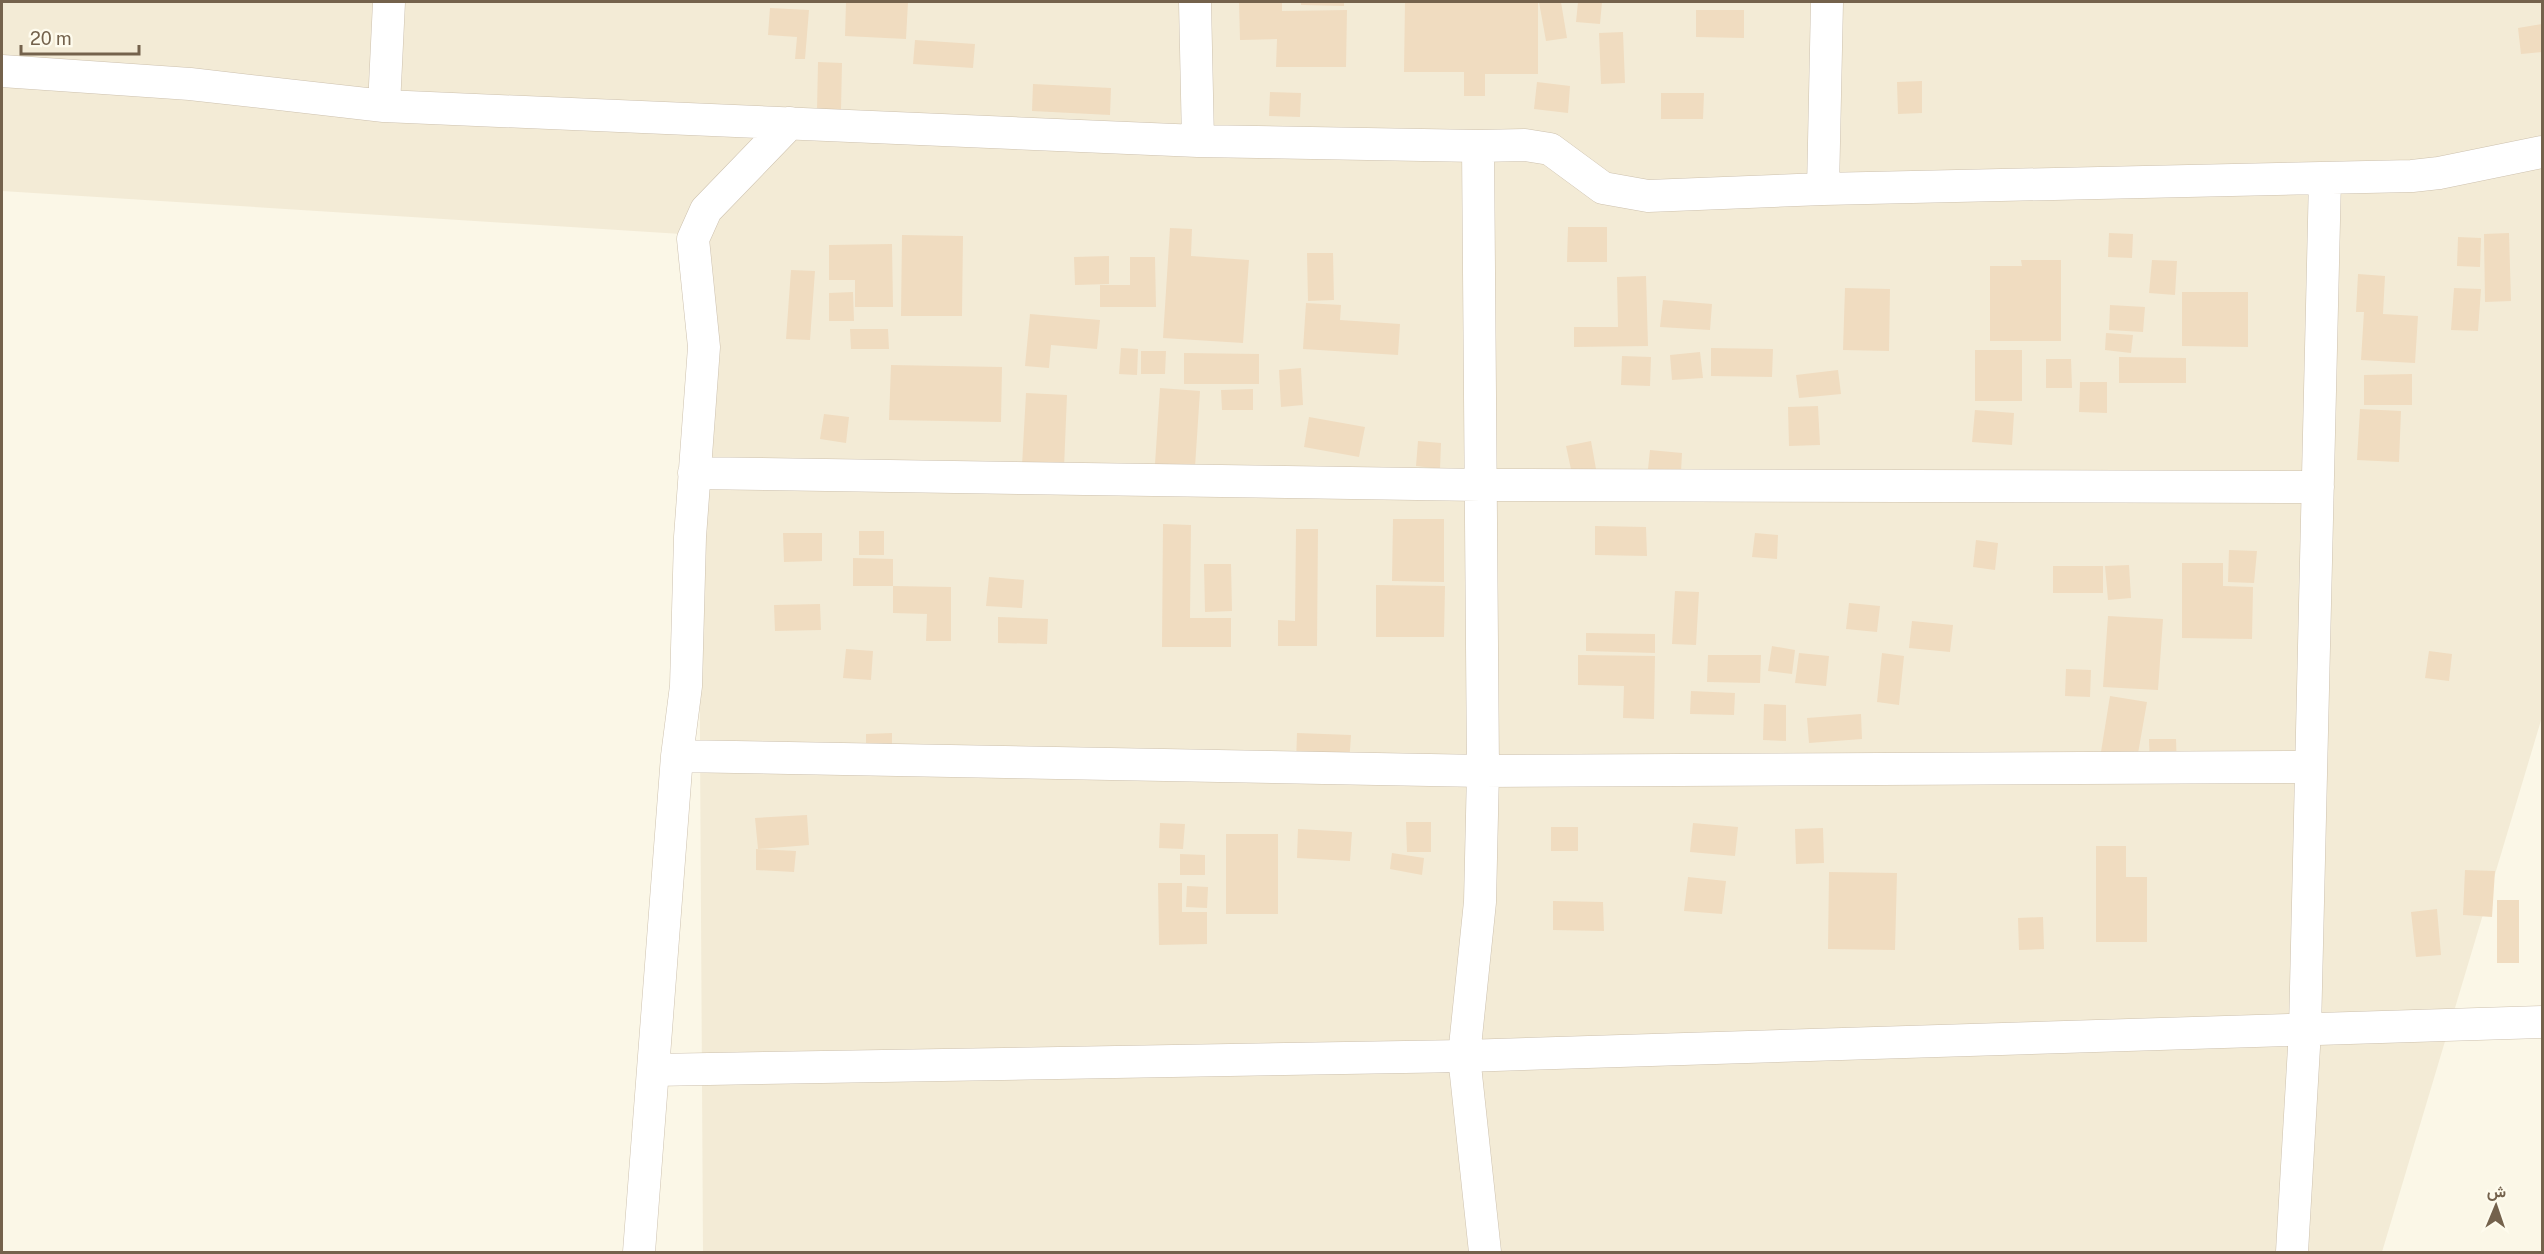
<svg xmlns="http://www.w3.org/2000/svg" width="2544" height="1254" viewBox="0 0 2544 1254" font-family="'Public Sans',Vazirmatn,sans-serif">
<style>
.residential{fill:#f3ebd6}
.building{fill:#f0dcc0}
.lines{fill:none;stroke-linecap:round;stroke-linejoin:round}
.minor-casing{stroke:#cdc1ae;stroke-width:33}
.minor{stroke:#fff;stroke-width:32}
</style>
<rect width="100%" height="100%" fill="#fbf7e7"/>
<!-- residential -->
<path class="residential" d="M2,2h2540v715l-160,535h-1679l-6,-1017 -695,-44z"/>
<!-- building -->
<path class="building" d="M846,2h62l-2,37 -61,-3z
M1239,2h43v9l65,-1 -1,57h-70l1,-28 -37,1z
M1301,2h43v4l-43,-1z
M1405,2h133v72h-53v22h-21v-24h-60z
M1539,2h22l6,36 -21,3z
M1578,2h24l-2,22 -24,-2z
M770,8l39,2 -4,49h-10l2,-22 -29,-2z
M1696,10h48v28l-48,-1z
M2542,24v28l-21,2 -3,-26z
M1623,32l2,51 -24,1 -2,-51z
M915,40l60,4 -2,24 -60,-4z
M818,62l24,1 -1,47h-24z
M1922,81v32l-24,1 -1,-32z
M1537,82l33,4 -2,27 -34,-4z
M1033,84l78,4 -1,27 -78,-4z
M1270,92l31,1 -1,24 -31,-1z
M1661,93h43l-1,26h-42z
M1568,227h39v35h-40z
M1170,228l22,1 -1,27 58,4 -6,83 -80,-5z
M2109,233l24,1 -1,24 -24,-1z
M2509,233l2,68 -26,1 -1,-68z
M902,235l61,1 -1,80h-61z
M2458,237l23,1 -1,29 -23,-1z
M892,244l1,63h-38v-27h-26v-35z
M1307,253h26l1,47 -26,1z
M1109,256v28l-34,1 -1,-28z
M1130,257h25l1,50h-56v-22h30z
M2021,260h40v81h-71v-75h32z
M2152,260l25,1 -2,34 -26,-2z
M791,270l24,1 -5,69 -24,-1z
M2358,274l27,2 -2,38 35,2 -3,47 -54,-3 3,-48h-8z
M1646,276l2,70 -74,1v-20h44l-1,-50z
M1845,288l45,1 -1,62 -46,-1z
M2454,288l27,1 -3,42 -27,-1z
M853,292l1,29h-25v-28z
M2182,292h66v55l-66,-1z
M1663,300l49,4 -2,26 -50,-3z
M1306,303l35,2 -1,15 60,4 -2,31 -95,-6z
M2110,305l35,2 -2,25 -34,-2z
M1030,314l70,6 -3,29 -46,-4 -2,23 -24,-2z
M850,329h38l1,20h-38z
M2106,333l27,2 -2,18 -26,-3z
M1121,348l17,1 -1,26 -18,-1z
M1711,348l62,1 -1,28 -61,-1z
M1975,350h47v51h-47z
M1141,351h25l-1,23h-24z
M1700,352l3,26 -31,2 -2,-25z
M1184,353l75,1v30h-75z
M1622,356l29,1 -1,29 -29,-1z
M2119,357l67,1v25h-67z
M2046,359h25l1,29h-26z
M891,365l111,2 -1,55 -112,-2z
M1301,368l2,37 -22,2 -2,-37z
M1838,370l3,24 -42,4 -3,-23z
M2412,374v31h-48v-30z
M2080,382h27v31l-28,-1z
M1160,388l40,3 -5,76 -40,-3z
M1253,389v21h-31l-1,-20z
M1026,393l41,2 -3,73 -42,-2z
M1818,406l2,39 -31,1 -1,-39z
M2360,409l41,2 -2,51 -42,-2z
M1975,410l39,3 -2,32 -40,-3z
M824,414l25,3 -3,26 -26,-4z
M1309,417l56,10 -6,30 -55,-10z
M1418,441l23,2 -1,26 -24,-3z
M1591,441l5,28 -24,5 -6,-28z
M1650,450l32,3 -1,19 -33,-3z
M1393,519h51v63l-52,-1z
M1163,524l28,1 -1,93h41v29h-69z
M1595,526l51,1 1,29 -52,-1z
M1296,529h22l-1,117h-39v-26l17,1z
M859,531h25v24h-25z
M783,533h39v28l-38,1z
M1755,533l23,2 -1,24 -25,-2z
M1976,540l22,3 -3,27 -22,-3z
M2229,550l28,1 -3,32 -26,-1z
M853,558l40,1v27h-40z
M2182,563h41v23l30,1 -1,52 -70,-1z
M1204,564h27l1,47 -27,1z
M2129,565l2,33 -23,2 -3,-34z
M2053,566h50v27h-50z
M989,577l35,3 -2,28 -36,-2z
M1376,585l69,1 -1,51h-68z
M893,586l58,1v54h-25l1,-27 -34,-1z
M1675,591l24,1 -3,53 -24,-1z
M1849,603l31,3 -3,26 -31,-3z
M820,604l1,26 -46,1 -1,-26z
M2108,616l55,3 -5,71 -55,-3z
M998,617l50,2 -1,25 -49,-1z
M1912,621l41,4 -3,27 -41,-4z
M1586,633l69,1v19l-69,-2z
M1772,646l23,4 -3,24 -24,-3z
M846,649l27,2 -2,29 -28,-2z
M2429,651l23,3 -3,27 -24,-3z
M1799,653l30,3 -3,30 -31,-3z
M1882,653l22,3 -5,49 -22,-3z
M1578,655l77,1 -1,63 -31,-1 1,-32 -46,-1z
M1708,655h53l-1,28 -53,-1z
M2066,669l25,1 -1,27 -25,-1z
M1691,691l44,2 -1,22 -44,-1z
M2110,696l37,6 -11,63 -36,-7z
M1764,704l22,1v36l-23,-1z
M1861,714l1,25 -53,4 -2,-25z
M892,733v29l-26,1v-29z
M1297,733l54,2 -2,30 -53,-2z
M2149,739h27l1,32 -27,1z
M807,815l2,30 -51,4 -3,-31z
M1406,822h25v30h-24z
M1160,823l25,1 -2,25 -24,-1z
M1693,823l45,4 -3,29 -45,-4z
M1551,827h27v24h-27z
M1823,828l1,35 -28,1 -1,-35z
M1298,829l54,3 -2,29 -53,-3z
M1226,834h52v80h-52z
M2096,846h30v31h21v65h-51z
M756,849l40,2 -2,21 -38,-2z
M1392,853l32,5 -2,17 -32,-6z
M1180,854l25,1v20h-25z
M2465,870l30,1 -3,46 -29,-2z
M1829,872l68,1 -2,77 -67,-1z
M1688,877l38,4 -4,33 -38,-3z
M1158,883h24v29h25v32l-48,1z
M1187,886l21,1 -1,21 -21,-1z
M2497,900h22v63h-22z
M1553,901l50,1 1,29 -51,-1z
M2437,909l4,46 -25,2 -5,-45z
M2043,917l1,32 -25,1 -1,-32z"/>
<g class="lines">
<!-- minor casing -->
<g class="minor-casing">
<path id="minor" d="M2,71l188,13 194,22 5,-104
M384,106l814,35 -3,-139
M1198,141l280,5 47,-1 25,4 53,39 45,8 175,-7 589,-13 27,-3 103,-21
M1478,146l5,625 -3,131 -16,154 21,196
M1823,189l4,-187
M694,473l787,12 837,2
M677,756l806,15 828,-4
M653,1070l811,-14 1078,-34
M639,1252l38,-496 9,-70 4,-149 14,-190 -11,-108 13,-29 84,-87
M2292,1252l13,-222 20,-852"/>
</g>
<!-- minor -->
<use href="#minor" class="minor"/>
</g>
<!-- border -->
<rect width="2544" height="1254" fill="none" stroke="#74624c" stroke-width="6"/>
<!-- north arrow -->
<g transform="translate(2496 1206) rotate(2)" stroke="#fefbed" stroke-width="4.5" paint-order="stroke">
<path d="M0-4.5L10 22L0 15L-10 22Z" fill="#74624c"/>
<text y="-9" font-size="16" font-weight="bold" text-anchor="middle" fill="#74624c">ش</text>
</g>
<!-- scale -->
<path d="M21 45v9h118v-9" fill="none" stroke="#74624c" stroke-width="3"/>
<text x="30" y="45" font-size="18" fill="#74624c" stroke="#fefbed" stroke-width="4.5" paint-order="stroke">20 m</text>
</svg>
